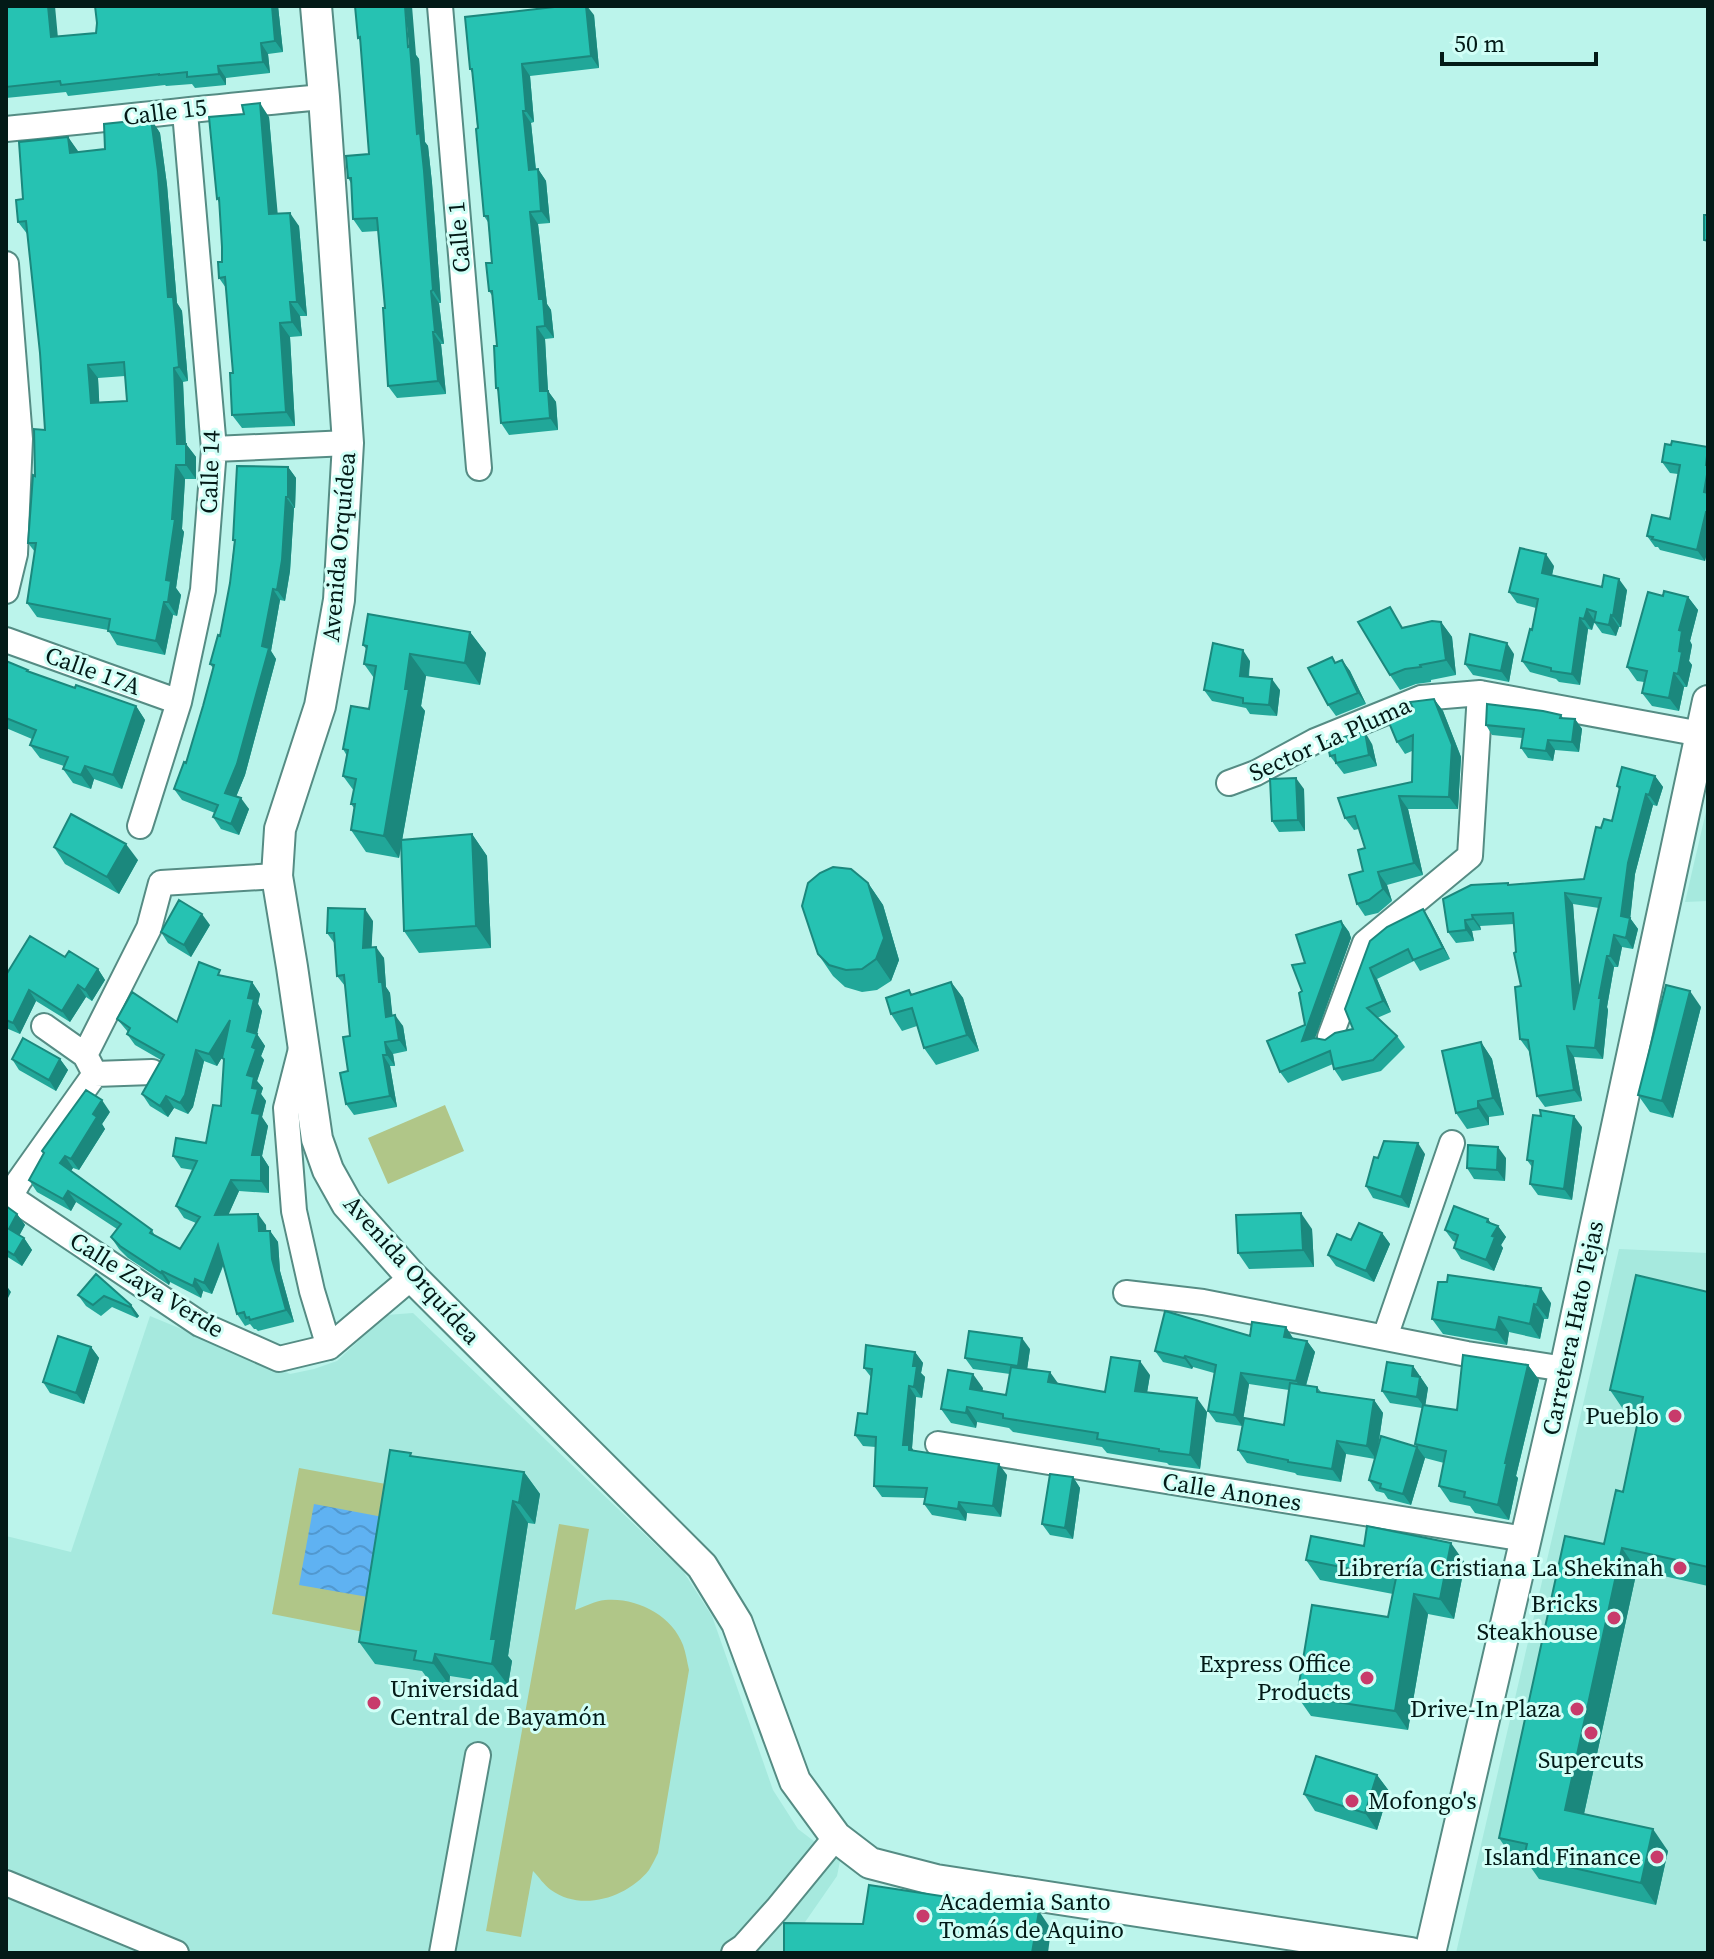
<svg xmlns="http://www.w3.org/2000/svg" width="1714" height="1959" viewBox="0 0 1714 1959" font-family="'Source Serif 4',serif">
<style>
.built{fill:#a6e9de}
.garden{fill:#b0c688}
.water{fill:url(#water-waves)}
.lines{fill:none;stroke-linecap:round;stroke-linejoin:round}
.minor-casing{stroke:#558c84;stroke-width:28}
.tertiary-casing{stroke:#558c84;stroke-width:34}
.minor{stroke:#fff;stroke-width:24}
.tertiary{stroke:#fff;stroke-width:30}
.wall{fill:#21a799;fill-rule:evenodd}
.shaded-wall{fill:#1b887d}
.building{fill:#26c2b2;stroke:#1b887d;stroke-width:2;fill-rule:evenodd}
.poi-dot{fill:#c83b6b;stroke:#d1fff7;stroke-width:3}
.labels{text-anchor:middle;stroke-width:6;stroke-linejoin:round;paint-order:stroke}
.street-label{font-size:24px;fill:#031a17;stroke:#d1fff7}
.poi-label{font-size:24px;fill:#031a17;stroke:#d1fff7;text-anchor:end}
</style>
<defs>
<pattern id="water-waves" width="16" height="10" patternUnits="userSpaceOnUse" patternTransform="scale(2)"><rect width="16" height="10" fill="#5fb2f2"/><path d="M0 5q4-4 8 0t8 0" fill="none" stroke="#5198cf"/></pattern>
</defs>
<rect width="100%" height="100%" fill="#bbf4eb"/>
<!-- built -->
<path class="built" d="M1708,803v98l-23,1z
M1619,1249l89,4v700h-252z
M413,1313l270,258 29,45 61,174 25,39 42,32 -3,15 -52,75 -3,2h-776v-417l65,16 79,-236 140,58 24,-5 23,-8 49,-46z"/>
<!-- garden -->
<path class="garden" d="M445,1105l19,46 -76,33 -20,-46z
M299,1468l103,19 -23,148 -107,-21z
M559,1524l30,5 -14,81c9,-3 20,-9 30,-10 31,-3 67,15 78,45 3,8 4,17 6,25l-31,183c-3,6 -6,12 -9,17 -22,28 -68,42 -98,20 -7,-5 -12,-13 -18,-19l-12,66 -35,-6z"/>
<!-- water -->
<path class="water" d="M314,1504l69,13 -15,80 -69,-12z"/>
<g class="lines">
<!-- minor casing -->
<g class="minor-casing">
<path id="minor" d="M440,6l39,462
M6,129c106,-10 212,-23 318,-32
M6,264l14,175 -5,115 -9,37
M214,449l134,-6
M6,640l173,62
M1229,783l27,-10 59,-32 106,-43 59,-5 221,41
M140,826l39,-124 24,-112 11,-141 -29,-337
M44,1026l41,29
M1330,1037l35,-94 105,-87 10,-163
M301,1049l-15,59 8,103 18,80 17,56
M95,1074l-10,-19 64,-127 12,-45 116,-7
M6,1194l194,130 79,35 50,-12 83,-70
M10,1197l9,-16 76,-107 57,-2
M1126,1293l77,9 264,52 98,15
M1385,1337l67,-194
M938,1444l587,95
M6,1883l170,70
M442,1953l36,-198
M734,1953l9,-6 34,-38 59,-72"/>
</g>
<!-- tertiary casing -->
<g class="tertiary-casing">
<path id="tertiary" d="M316,6l8,91 24,346 -9,157 -19,106 -40,123 -3,47 15,91 25,172 11,31 19,34 65,73 290,289 35,57 58,158 41,56 34,26 66,17 475,73
M1430,1953l135,-584 143,-668"/>
</g>
<!-- minor -->
<use href="#minor" class="minor"/>
<!-- tertiary -->
<use href="#tertiary" class="tertiary"/>
</g>
<!-- wall -->
<path class="wall" d="M6,6l52,31 38,-4 1,-10 -2,-17h183l5,46 -15,2 2,19 -44,5v7l-31,3 -3,-4 -26,2 -1,-1 -97,11 -2,-4 -60,6z
M355,6l61,49 3,4 6,83 3,4 4,37 9,120h-2l5,41h-3l5,50 -49,4 -9,-12 -3,-78 -7,-77 -16,1 -9,-13 -2,-36 -3,-5 21,-24 -8,-112 -3,-4z
M594,15l5,53 -69,8 4,46 -3,1 5,46h2l8,12 4,42 -12,1 9,80 4,6 3,28 -9,1 3,52 8,11 2,28 -49,5 -8,-12 -3,-32 -2,-3 1,-42 -4,-49 -4,-6 3,-28 -4,-41 -4,-6 -11,-142 -3,-5z
M269,117l8,97 22,12 8,90h-7l2,20 -12,1 5,89 -53,2 -10,-13 1,-42 -7,-85 -7,-10 3,-16v-15l-3,-45 -2,-3z
M151,119l9,14 7,52 10,118 5,8 6,70 -5,1 3,62 10,13v22h-11l-3,50 2,3 -8,56 5,7 -4,21 -4,-1 -8,40 -48,-10 -9,-15 -71,-13 -10,-14 8,-51 -7,-9 7,-67 10,-46 -5,-77 -12,-118 -10,-13 5,-23 45,-62 10,15 27,-3zM125,376l2,25 -28,1 -1,-24z
M1671,445l37,2v101l-3,13 -45,-11 -2,-3h-3l-8,-11 23,-17 8,-45 -8,-1 -8,-11z
M288,467l8,11 -1,30h-1l-4,63 -5,30 -5,-1 -9,51 5,8 -31,116 -9,22 13,12 -10,26 -18,-6 -8,-12 2,-4 -33,-13 -8,-11 12,-26 17,-57 10,-38 -3,-4 10,-28 10,-53 4,-41 -1,-2z
M1554,566l-2,9 50,12 25,3 -6,37h-2l-3,9 -14,-3 -8,-11 1,-1 -3,9 -4,-1 -8,56 -21,-3 -3,-3 -26,-7 -8,-11 10,-31 4,-22 -19,-5 -8,-11z
M1663,596l25,1 10,13 -8,31 2,4 -3,16 3,4 -5,22h-3l-5,24 -27,-5 -10,-13 2,-11 -7,-1 -10,-14z
M1441,622l11,15 4,38 -25,5v2l-15,2 -16,6 -10,-15 13,-48z
M470,632l16,21 -6,32 -54,-9 -5,30 4,5 -23,129 70,-6 15,22 4,92 -72,5 -15,-22 -3,-85 -2,12 -33,-6 -15,-22 3,-22 -3,-4 3,-13 -11,-15 4,-20 -4,-7 26,-40 5,-31 -10,-14 3,-14 -4,-5z
M1514,654l-5,28 -36,-7 -8,-11z
M1342,660l8,11 16,33 -30,12 -8,-11z
M6,661l23,11 46,16 61,18 9,14 -23,69 -28,-10 -3,10 -18,-6 -10,-14 1,-3 -24,-8 -10,-13 2,-6 -26,-11z
M1250,661l-1,16 31,13 -3,26 -27,-2 -4,-6 -34,-7 -8,-11z
M1434,699l9,12 18,46 -3,52h-50l15,66 -36,10 5,16 -14,12 -13,3 -8,-12 6,-33 2,-23 -6,-19 -5,1 -9,-12 67,-36v-31l-7,3 -8,-12z
M1561,715l2,3 12,1 7,10 -3,23 -24,-2 -2,11 -25,-3 -7,-10 1,-10 -30,-3 -6,-10z
M1372,744l5,22 -33,8 -14,-18z
M1655,776l8,11 -6,19 -4,-1 -18,69 -5,44 8,11 -5,20 -11,-2 -4,20h-4l-7,40 1,3 -5,49 -29,-2 8,44 -37,6 -8,-11 -8,-45 -1,-1 -8,-11 1,-53 -5,-34 -2,-28 -34,2 1,4 -9,1 2,10 -18,2 -8,-11 60,-49 1,2 75,-6 17,-51 11,-7 8,-30 -3,-5zM1573,904l26,4 -20,80z
M1304,789l1,42 -26,1 -7,-11z
M54,847l84,13 -19,34 -54,-30z
M868,883l15,22 16,55 -8,21 -14,9 -15,2 -17,-5 -12,-11 -15,-22z
M1430,920l20,39 -30,12 -6,-10 -37,18 14,33 -14,6 20,18 8,11 -24,24 -39,10 -8,-12 -1,-5 -45,19 -8,-11 25,-47v-62l36,-42 8,11 2,6 -36,100 10,2 28,-11 17,-88z
M373,921l-2,27 13,10 2,29 4,6 2,23 11,10 4,25 -14,3 2,12h-5l7,41 -43,8 -8,-11 4,-68 -5,-50 -8,-10 -2,-32 -8,-11z
M210,925l-19,32 -23,-14 -7,-11z
M65,957l33,12 7,11 -13,21 -6,-4 -16,25 -34,-21 -16,33 -14,-6v-53z
M225,976l27,6 8,12 -2,10 4,7 -5,23 8,12 -4,10 3,4 -7,21 6,7 -2,6 5,7 -4,16 6,9 -6,30 7,11v26l-30,-2 -11,24 38,10v6h4l8,11 2,29 14,51 -36,9 -2,-2h-2l-4,-5 -5,2 -8,-12 -13,-50 -12,30 -9,-3 -2,7 -31,-16 -1,3 -41,-27 -9,-9 -8,-12 6,-8 -41,-27 -5,9 -34,-19 -8,-12 81,-68 -8,12 3,5 -26,41 -6,-2 -2,3 81,59 3,6 25,13 16,-26 -12,-5 -8,-12 17,-36 -12,-2 -8,-12 33,-13 15,-37 3,-45 -2,-4 -5,9 -13,-5 -11,46 -5,7 -14,-6 -6,9 -18,-11 -8,-12 19,-34 -26,-15 -8,-11 1,-2 -11,-13 60,3z
M951,982l12,16 16,53 -43,14 -12,-17 -7,-22 -15,5 -11,-17 18,-24 3,4z
M1701,1007l-28,111 -23,-6 -12,-17z
M1481,1042l11,17 12,56 -15,2v8l-22,4 -11,-16z
M12,1059h48l8,11 -12,21 -37,-21z
M1582,1127l-10,73 -34,-5 -8,-11 2,-17 -5,-7z
M1425,1154l-16,54 -36,-10 -7,-12 12,-28z
M1506,1158l-1,23 -31,-2 -7,-11z
M6,1206l11,8 8,11 -6,10 5,3 8,12 -10,16 -16,-10z
M1492,1224l6,2 8,11 -5,8 2,3 -9,23 -33,-12 -7,-11 2,-6 -3,-1 -8,-11z
M1312,1229l2,38 -65,2 -11,-16z
M1382,1233l8,11 -16,38 -38,-16 -8,-11z
M96,1274l35,31 8,11 -2,2 -25,-11 -11,9 -15,-10 -8,-11z
M1438,1282l113,21 -3,16h-4l-4,20 -31,-7 -2,13 -64,-11 -11,-15z
M1708,1292v294l-71,-16 -53,244 84,37 -12,54 -117,-26 -12,-17 -13,-2 -15,-22 124,-346 16,-77 -14,-3 -15,-22z
M1286,1327l7,12 14,2 8,11 -9,34 11,1 4,5 53,8 9,13 -5,35 39,-1 -2,-3 7,-36 -32,-5 -8,-12 31,-25 15,22 -3,17 32,5 71,-45 11,15 -23,96 2,2 -9,42 -34,-7 -5,-7 -20,-4 -11,-16 5,-23 -19,-5 -14,47 -23,-6 -4,-6 -8,-2 -7,-11 6,-21 -29,-5 -5,28 -44,-7 -2,-2 -48,-10 -9,-13 46,-25 5,-35 -40,-6 -7,42 -26,-4 -8,-11 6,-38 -21,-6 -1,2 -29,-7 -8,-11 95,-15z
M91,1347l8,11 -15,46 -34,-11 -7,-11z
M1030,1349l-3,20 31,15 47,8 45,-17 -3,17 60,20 -7,57 -31,-4 -2,-2 -60,-10 -5,-6 -89,-15 -4,-4 -32,-6 -1,6 -25,-5 -10,-14 42,-21 -1,3 24,4 4,-21 -37,-5 -8,-11z
M915,1352l8,11 -2,10 4,4 -3,21 -6,-1 -4,51 1,2 94,25 -6,42 -34,-4 -1,8 -34,-6 -8,-11 1,-6 -43,-1 -8,-11 2,-39 -13,-1 -8,-11 12,-21 4,-37 -7,-9z
M413,1456l111,16 16,22 -5,30 -7,-1 -20,133 4,5 -4,24 -58,-9 -1,9 -19,-3 -8,-11 -47,-7 -16,-22z
M1073,1477l7,11 -7,51 -23,-4 -8,-11z
M1364,1546l101,17 -11,56 -26,-5 -20,116 -97,-14 -14,-20 91,-79 5,-23 -73,-14 -14,-20z
M1377,1775l12,16 -12,39 -62,-19 -11,-17z"/>
<!-- shaded-wall -->
<path class="shaded-wall" d="M48,6h7l4,43 -8,-12z
M272,6h6l5,46 -8,-11z
M405,6h7l4,49 3,4 6,83 3,4 4,37 9,120 -8,-13z
M586,6h1l7,9 5,53 -8,-12z
M261,43l7,11 2,19 -7,-11z
M522,64l8,12 4,46 -8,-11z
M218,66l8,12v7l-7,-11z
M260,103l9,14 10,111 -10,-14z
M523,111l8,12 6,59 -8,-12z
M151,119l9,14 7,52 10,118 5,8 6,70 -9,-14 -11,-70z
M68,137l10,14 1,15 -9,-13z
M538,169l8,12 4,42 -9,-12z
M530,212l8,12 9,80 4,6 3,28 -9,-12 -6,-27z
M290,213l9,13 8,90 -10,-14z
M431,291l8,12 5,41 -9,-12z
M290,302l10,14 2,20 -10,-14z
M280,323l10,14 5,89 -9,-14z
M537,327l8,12 3,52 8,11 2,28 -8,-12 -10,-27z
M433,332l8,12 5,50 -8,-13z
M88,365l10,13 2,38 -9,-13z
M174,368l9,14 3,68v-6l10,13v22l-10,-14 -9,-21z
M176,465l9,14 -3,50 2,3 -8,56 5,7 -4,21 -9,-14 -2,-22 6,-61z
M288,467l8,11 -1,30 -7,-11z
M1708,469v29l-4,-6z
M286,497l8,11 -4,63 -5,30 -8,-11z
M1706,512l2,3v33l-3,13 -8,-11z
M1546,554l8,12 -4,18 -8,-11z
M1619,579l8,11 -6,37 -8,-11z
M273,589l7,11 -9,51 5,8 -31,116 -12,29 -8,-11 37,-147z
M1688,597l10,13 -8,31 2,4 -3,16 3,4 -5,22 -9,-13 1,-44z
M164,602l9,13 -8,40 -9,-14z
M1587,609l7,11 -2,10 -8,-11z
M1611,615l8,12 -3,9 -7,-11z
M1580,618l8,11 -8,56 -8,-11z
M1441,622l11,15 4,38 -10,-15z
M470,632l16,21 -6,32 -15,-22z
M1507,643l7,11 -5,28 -8,-11z
M1243,650l7,11 -3,26 -7,-11z
M410,654l16,22 -5,30 4,5 -26,147 -15,-22z
M1342,660l8,11 16,33 -8,-11z
M1674,673l10,14 -5,24 -10,-13z
M1272,679l8,11 -3,26 -8,-11z
M1434,699l9,12 18,46 -3,52 -9,-12z
M136,706l9,14 -23,69 -9,-14z
M1575,719l7,10 -3,23 -7,-10z
M1365,732l7,12 5,22 -8,-11z
M1548,740l7,10 -2,11 -7,-10z
M85,766l9,13 -3,10 -10,-14z
M1655,776l8,11 -6,19 -8,-11z
M1296,778l8,11 1,42 -7,-11z
M1646,794l7,11 -18,69 -5,47v-3l8,11 -5,20 -7,-11 -5,-22 7,-53z
M1399,796l9,13 15,66 -9,-12z
M241,798l8,11 -10,26 -8,-11z
M472,834l15,22 4,92 -15,-22z
M126,844l12,16 -19,34 -12,-17z
M1378,872l9,13 5,16 -9,-12z
M868,883l15,22 16,55 -8,21 -15,-22z
M1565,893l8,11 9,117 -8,-11z
M365,909l8,12 -2,38 -8,-11z
M1423,909l7,11 20,39 -7,-11z
M202,914l8,11 -19,32 -7,-12z
M1472,915l8,11 1,4 -8,-11z
M1465,920l7,11 2,10 -8,-11z
M1341,921l8,11 2,6 -41,114 -8,-11z
M1614,935l8,12 -4,20 -8,-11z
M376,947l8,11 2,29 4,6 4,35 -8,-11 -7,-35z
M1607,956l7,11 -7,40 1,3 -5,49 -8,-11 4,-50z
M1370,968l7,11 14,33 -8,-11z
M98,969l7,11 -13,21 -7,-11z
M252,982l8,12 -2,10 4,7 -5,23 8,12 -4,10 3,4 -7,21 6,7 -2,6 5,7 -4,16 6,9 -6,30 7,11v26l-8,-12 -9,-26v-67l-5,-13v-44l1,-33z
M951,982l12,16 16,53 -12,-16z
M78,985l8,12 -16,25 -8,-11z
M29,990l7,11 -16,33 -7,-11z
M1690,991l11,16 -28,111 -11,-17z
M395,1015l8,11 4,25 -8,-11z
M230,1020l8,11 -21,35 -8,-12z
M385,1042l8,12 2,12 -8,-11z
M1481,1042l11,17 12,56 -11,-17z
M1567,1046l7,11 8,44 -8,-11z
M196,1050l8,11 -11,46 -5,7 -8,-11z
M383,1055l7,11 7,41 -7,-11z
M60,1059l8,11 -12,21 -7,-11z
M166,1096l8,12 -6,9 -8,-11z
M102,1100l8,12 -8,12 3,5 -26,41 -8,-11 22,-45z
M1478,1101l11,16v8l-11,-17z
M1574,1116l8,11 -10,73 -8,-11z
M1418,1143l7,11 -16,54 -8,-11z
M1498,1147l8,11 -1,23 -8,-11z
M65,1156l8,12 -5,7 -8,-12z
M231,1180l8,11 -16,36 -8,-12z
M68,1191l8,11 -5,9 -8,-12z
M1301,1213l11,16 2,38 -11,-17z
M17,1214l8,11 -8,15 -8,-11z
M258,1214l8,11 1,18 -8,-12z
M1488,1219l8,11 2,-4 8,11 -5,8 2,3 -9,23 -8,-11 1,-38z
M270,1231l8,11 2,29 14,51 -8,-12 -14,-51z
M1382,1233l8,11 -16,38 -8,-11z
M24,1238l8,12 -10,16 -8,-11z
M218,1245l8,12 -14,37 -8,-11z
M162,1271l8,11 -1,3 -8,-12z
M195,1279l8,12 -2,7 -8,-12z
M6,1285l5,7 -5,10z
M1541,1288l10,15 -3,16 -11,-14z
M1534,1304l10,15 -4,20 -10,-15z
M131,1305l8,11 -2,2 -7,-11z
M1499,1317l10,15 -2,13 -11,-15z
M1286,1327l7,11 -1,10 -8,-11z
M1022,1338l8,11 -4,28 -8,-11z
M1307,1341l8,11 -11,40 -8,-11z
M91,1347l8,11 -15,46 -8,-11z
M915,1352l8,11 -2,10 4,4 -3,21 -8,-11 -1,-21z
M1185,1356l8,11 -1,2 -8,-11z
M1140,1361l10,14 -5,30 -10,-14z
M1528,1365l11,15 -23,96 2,2 -9,42 -11,-15 7,-42z
M1413,1366l15,22 -3,20 -8,-11 -5,-21z
M1050,1372l10,14 -12,-4z
M1241,1373l8,11 -7,42 -8,-11z
M973,1374l10,14 -3,15 -10,-14z
M909,1386l7,11 -4,51 5,8 -14,-11z
M1197,1398l10,14 -7,57 -10,-14z
M1374,1400l9,13 -7,46 -9,-13z
M967,1407l10,15 -1,6 -10,-15z
M1337,1441l9,13 -5,28 -9,-13z
M1417,1447l8,11 -14,47 -8,-11z
M999,1464l8,11 -6,42 -8,-11z
M524,1472l16,22 -5,30 -16,-21z
M1073,1477l7,11 -7,51 -8,-11z
M513,1501l15,22 -20,133 4,5 -4,24 -16,-21 -1,-25z
M959,1502l8,11 -1,8 -8,-12z
M1451,1543l14,20 -11,56 -14,-20z
M1622,1548l15,22 -57,262 -15,-22z
M1414,1594l14,20 -20,116 -13,-19z
M435,1654l15,22 -1,9 -16,-22z
M1377,1775l12,16 -12,39 -12,-17z
M1653,1829l15,22 -12,54 -15,-22z
M1039,1911l12,18 -3,24h-16z"/>
<!-- building -->
<path class="building" d="M6,6h42l3,31 45,-4 1,-10 -2,-17h177l3,35 -14,2 2,19 -45,4 1,8 -32,3v-5l-28,3v-1l-98,11 -1,-4 -54,6z
M355,6h50l3,41 2,-1 7,88 3,-1 4,38 9,119 -2,1 4,41h-2l5,49 -50,5 -5,-78h2l-8,-90 -24,1 -2,-41h-3l-2,-22 23,-2 -9,-117 -2,1z
M563,6h23l5,50 -69,8 4,47h-3l6,59 9,-1 3,42 -11,1 9,87h4l2,27 -8,1 3,64h8l2,27 -49,5 -3,-35h-2l-2,-42h3l-5,-55h-3l-3,-28h6l-4,-47h-4l-8,-87 2,-1 -6,-59h-2l-5,-52z
M260,103l9,111 21,-1 7,89h-7l2,20 -12,1 6,89 -54,3 -2,-42h3l-8,-96 -6,1 -1,-16h4v-15l-3,-49 -2,1 -8,-82 35,-3 -2,-9z
M151,119l7,52 10,126h5l3,32 3,38 -5,1 3,76h9v21h-10l-4,54h3l-9,61 5,1 -3,21h-4l-8,39 -48,-10 2,-12 -83,-16 9,-60h-8l5,-68 2,1 -1,-47 11,1 -5,-77 -14,-132 -8,1 -2,-22 7,-1 -4,-57 49,-5 2,16 35,-4 -1,-25zM124,362l3,39 -36,2 -3,-38z
M1704,215h4v26l-4,-1z
M1672,441l36,6 -2,18h2v4l-4,23 4,1v19h-2l-9,38 -45,-11 1,-2 -6,-1 5,-21 18,4 10,-54 -18,-3 3,-18 6,1z
M237,466l51,1v30h-2l-4,63 -5,30 -4,-1 -11,57 7,2 -32,116 -12,29 16,5 -10,26 -18,-7 5,-12 -44,-16 10,-27 2,1 17,-57 11,-41 -4,-1 8,-29 2,1 10,-53 5,-43h-2z
M1520,548l26,6 -4,19 60,14 2,-12 15,4 -6,37 -2,-1 -2,10 -15,-3 2,-10 -9,-3 -3,10 -4,-1 -8,56 -21,-3v-3l-29,-7 8,-32 2,1 6,-31 -29,-7z
M1664,591l24,6 -9,33 3,1 -3,20 3,1 -4,22 -4,-1 -5,25 -27,-5 5,-22 -20,-4 21,-75 15,4z
M1390,607l12,21 30,-7 9,1 5,38 -26,5 1,2 -16,2 -15,6 -32,-53z
M368,614l102,18 -5,31 -55,-9 -5,35h4l-25,147 -33,-6 4,-26h-4l5,-25 -13,-3 5,-26 -5,-1 8,-43 18,3 7,-43 -12,-2 3,-18 -4,-1z
M1470,634l37,9 -6,28 -36,-7z
M1213,643l30,7 -3,26 32,3 -3,26 -26,-2v-5l-39,-8z
M1332,657l3,6 7,-3 16,33 -30,12 -20,-37z
M6,661l22,9 -1,1 48,17 1,-3 60,21 -23,69 -28,-9 -4,9 -18,-6 5,-12 -38,-12 6,-15 -30,-12z
M1434,699l18,46 -3,52 -50,-1 15,67 -36,9 5,17 -14,11 -12,4 -8,-29 14,-4 -5,-21 7,-2 -10,-32 -10,2 -7,-20 74,-16 1,-47 -16,7 -10,-24 26,-10 -3,-6z
M1487,704l56,7 18,4 -1,3 15,1 -3,23 -24,-2 -2,11 -25,-3 3,-19 -38,-4z
M1365,732l4,23 -33,8 -1,-8 -5,1 -3,-15z
M1622,767l33,9 -6,19 -3,-1 -18,69 -7,53 9,2 -4,20 -12,-3 -4,21h-3l-8,42h2l-6,50 -28,-2 7,44 -37,6 -9,-56 -8,-1 -5,-52 6,-1 -7,-33 2,-1 -3,-39 -41,2 1,4 -8,1 1,10 -18,2 -5,-33 28,-14 37,-2v2l76,-6 12,-52 5,1 3,-9 8,2 8,-34 -3,-1zM1565,893l36,5 -27,112z
M1296,778l2,42 -26,1 -2,-42z
M71,814l55,30 -19,33 -53,-30z
M472,834l4,92 -72,5 -3,-91z
M833,867l18,2 17,14 16,55 -8,21 -14,10 -16,1 -17,-5 -11,-11 -16,-48 6,-23 12,-10z
M179,900l23,14 -18,31 -23,-13z
M328,908l37,1 -2,39 13,-1 3,35h3l4,35 9,-2 4,25 -14,2 2,13h-4l7,41 -44,8 -6,-31 8,-2 -5,-34 7,-1 -6,-61 -7,1 -3,-43h-7z
M1423,909l20,39 -30,12 -5,-11 -38,19 13,33 -16,7 30,28 -24,24 -39,9 -4,-18 -50,21 -13,-31 38,-16 -6,-32 3,-2 -10,-26 13,-2 -9,-28 45,-14 2,6 -41,114 12,-3 11,2 10,-7 18,-4 -8,-20 25,-68 17,-14z
M30,936l35,21 4,-6 29,18 -13,21 -7,-5 -16,26 -33,-21 -16,33 -7,-3v-45z
M199,962l21,8 -2,5 34,7 -4,16 6,1 -7,32 10,3 -5,13 4,2 -9,26 7,2 -2,11 6,1 -6,24 8,1 -8,41h9v26l-30,-1 -16,35 43,-1 1,17h11l2,28 14,51 -36,10 -1,-3 -3,1 -2,-6 -7,2 -19,-69 -14,38 -9,-4 -2,7 -31,-15 -1,2 -41,-27 -9,-9 10,-13 -53,-33 -5,8 -34,-19 15,-27 -2,-2 44,-61 16,10 -9,14 4,3 -26,42 -6,-3 -5,7 92,67 -2,3 30,16 20,-32 -24,-11 21,-45 -24,-5 3,-18 30,5 7,-38 8,1 3,-47 -2,-1 8,-38 -21,34 -13,-4 -11,45 -5,8 -14,-7 -6,10 -18,-12 22,-39 -37,-21 3,-6 -13,-9 15,-27 45,30z
M951,982l16,53 -43,13 -12,-40 -21,6 -5,-16 23,-8 2,5z
M1666,985l24,6 -28,110 -24,-6z
M23,1038l37,21 -11,21 -37,-21z
M1481,1042l12,56 -15,3v7l-22,5 -14,-62z
M1540,1110l34,6 -10,73 -34,-5 3,-23 -6,-1 3,-23 3,-22 8,1z
M1384,1141l34,2 -17,54 -35,-11 8,-29 4,1z
M1468,1145l30,2 -1,23 -30,-2z
M6,1206l11,8 -8,15 15,9 -10,17 -8,-5z
M1454,1206l34,13 -1,3 11,4 -6,10 3,1 -9,23 -32,-12 4,-13 -13,-5z
M1301,1213l2,37 -65,3 -2,-38z
M1359,1223l23,10 -16,38 -38,-16 9,-21 14,6z
M96,1274l35,31 -1,2 -26,-11 -11,9 -15,-10z
M1448,1275l93,13 -4,17 -3,-1 -4,20 -31,-7 -3,13 -64,-11 6,-37h9z
M1636,1275l72,17v275l-86,-19 -57,262 88,19 -12,54 -117,-26 3,-13 -28,-6 66,-302 39,8 12,-54 7,2 20,-95 -33,-7z
M1165,1311l85,25 2,-14 34,5 -2,10 23,4 -11,40 -55,-8 -7,42 -26,-4 8,-46 -31,-9 -1,2 -29,-7z
M969,1331l53,7 -4,28 -53,-8z
M58,1336l33,11 -15,46 -33,-11z
M866,1345l49,7 -2,14h4l-3,21 -5,-1 -6,59h6v5l90,14 -6,42 -34,-4 -1,7 -34,-5 3,-16 -53,-2 2,-49 -21,-2 3,-22 9,1 5,-45 -8,-1z
M1463,1355l65,10 -23,98h2l-9,42 -34,-8 1,-5 -26,-6 7,-35 -31,-7 8,-39 34,5z
M1111,1357l29,4 -5,30 62,7 -7,57 -31,-4v-2l-62,-10 1,-6 -95,-15v-4l-36,-7 -1,6 -25,-4 7,-39 25,4 -3,15 36,6 5,-28 39,5 -2,10 57,10z
M1387,1362l26,4 -1,10 8,1 -3,20 -35,-6z
M1290,1383l27,4v5l57,8 -7,46 -30,-5 -5,28 -44,-7v-2l-50,-10 6,-32 40,7z
M1381,1436l36,11 -14,47 -23,-6 1,-4 -12,-4z
M390,1450l21,3 -1,3 114,16 -5,31 -6,-2 -22,138h5l-4,25 -57,-10 -2,9 -19,-3 2,-9 -57,-9z
M1050,1474l23,3 -8,51 -23,-4z
M1367,1526l84,17 -11,56 -26,-5 -19,117 -98,-15 15,-91 76,12 8,-39 -90,-18 5,-24 53,10z
M1316,1756l61,19 -12,38 -61,-19z
M869,1885l170,26 -7,42h-248v-30l79,1z"/>
<!-- markers -->
<g class="poi-dot">
<circle cx="1675" cy="1416" r="8"/>
<circle cx="1680" cy="1568" r="8"/>
<circle cx="1614" cy="1618" r="8"/>
<circle cx="1367" cy="1678" r="8"/>
<circle cx="374" cy="1703" r="8"/>
<circle cx="1577" cy="1709" r="8"/>
<circle cx="1591" cy="1733" r="8"/>
<circle cx="1352" cy="1801" r="8"/>
<circle cx="1657" cy="1857" r="8"/>
<circle cx="923" cy="1916" r="8"/>
</g>
<g class="labels">
<!-- street labels -->
<g class="street-label">
<text transform="translate(165 112) rotate(-7)" y="8">Calle 15</text>
<text transform="translate(459 237) rotate(-95)" y="8">Calle 1</text>
<text transform="translate(210 472) rotate(-88)" y="8">Calle 14</text>
<text transform="translate(339 547) rotate(-85)" y="8">Avenida Orquídea</text>
<text transform="translate(93 671) rotate(20)" y="8">Calle 17A</text>
<text transform="translate(1330 739) rotate(-24)" y="8">Sector La Pluma</text>
<text transform="translate(412 1270) rotate(48)" y="8">Avenida Orquídea</text>
<text transform="translate(147 1285) rotate(32)" y="8">Calle Zaya Verde</text>
<text transform="translate(1573 1328) rotate(-78)" y="8">Carretera Hato Tejas</text>
<text transform="translate(1232 1492) rotate(9)" y="8">Calle Anones</text>
</g>
<!-- poi labels -->
<g class="poi-label">
<text x="1659" y="1424">Pueblo</text>
<text x="1664" y="1576">Librería Cristiana La Shekinah</text>
<text x="1598" y="1612">Bricks<tspan x="1598" dy="28">Steakhouse</tspan></text>
<text x="1351" y="1672">Express Office<tspan x="1351" dy="28">Products</tspan></text>
<text x="390" y="1697" text-anchor="start">Universidad<tspan x="390" dy="28">Central de Bayamón</tspan></text>
<text x="1561" y="1717">Drive-In Plaza</text>
<text x="1591" y="1768" text-anchor="middle">Supercuts</text>
<text x="1368" y="1809" text-anchor="start">Mofongo's</text>
<text x="1641" y="1865">Island Finance</text>
<text x="939" y="1910" text-anchor="start">Academia Santo<tspan x="939" dy="28">Tomás de Aquino</tspan></text>
</g>
</g>
<!-- border -->
<rect width="1714" height="1959" fill="none" stroke="#031a17" stroke-width="16"/>
<!-- scale -->
<path d="M1442 52v12h154v-12" fill="none" stroke="#031a17" stroke-width="4"/>
<text x="1454" y="52" font-size="24" fill="#031a17" stroke="#d1fff7" stroke-width="6" paint-order="stroke">50 m</text>
</svg>
